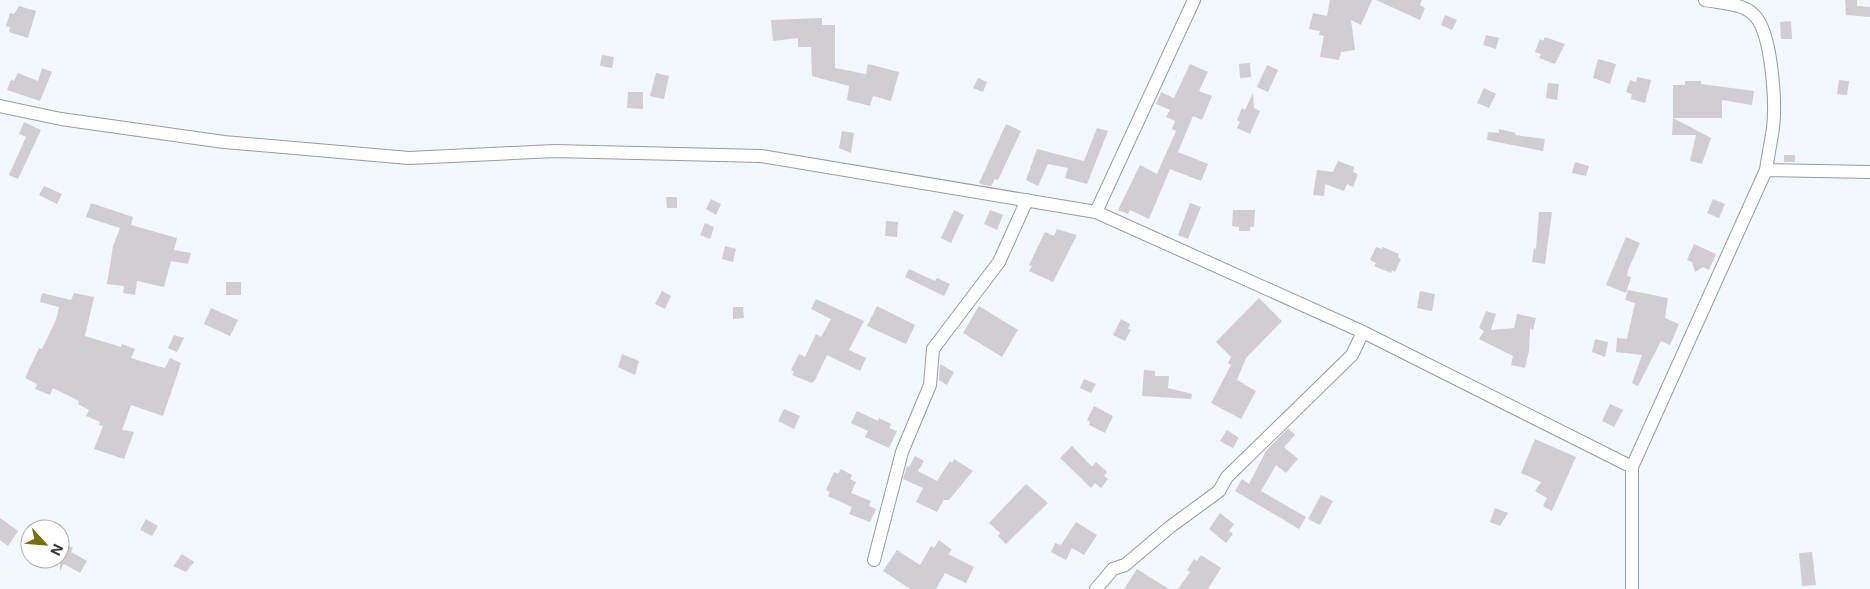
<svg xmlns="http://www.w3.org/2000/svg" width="1870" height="589" viewBox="0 0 1870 589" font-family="Inter,sans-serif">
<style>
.building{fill:#d1cdd3}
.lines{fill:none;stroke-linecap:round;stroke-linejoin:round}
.minor-casing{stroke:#989ca2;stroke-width:14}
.minor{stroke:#fff;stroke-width:12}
</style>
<rect width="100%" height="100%" fill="#f3f7fe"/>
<!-- building -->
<path class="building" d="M1330,0h42l-11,25 -10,-5 4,30 -14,2 -2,8 -19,-3 4,-21 -5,-1 1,-4 -11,-2 4,-16 14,3z
M1376,0h46l-2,5 5,3 -5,12z
M1845,0h12v6l13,1v10l-24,-2z
M19,6l17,5 -8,27 -19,-6 1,-5 -4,-1 4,-13 4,1z
M1445,15l12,5 -5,10 -11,-5z
M822,18v7h13v43l31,6 2,-10 31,8 -8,29 -18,-5 -3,10 -23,-6 2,-14 -37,-10 -1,-29h-13v-9l-25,3 -2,-21z
M1791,21l1,18h-11l-1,-17z
M1486,35l13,3 -3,11 -13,-4z
M1545,37l20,7 -10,20 -16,-6 2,-4 -6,-2 5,-13 3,2z
M602,55l12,2 -2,11 -12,-2z
M1598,59l18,5 -6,20 -17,-6z
M1250,63l1,14 -11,1 -1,-14z
M1190,64l18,8 -9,19 13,5 -10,24 -9,-4 -15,36 30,12 -7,17 -31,-12 -21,50 -19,-9 -2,4 -10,-4 22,-45 17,9 19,-43 -4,-2 3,-8 -9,-4 4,-7 -14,-6 5,-12 13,6z
M1267,65l11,5 -10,22 -11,-5z
M42,68l10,4 -12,29 -33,-11 4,-10 3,1 4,-8 20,8z
M656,73l13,3 -5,23 -14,-3z
M1637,77l14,3 -6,23 -14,-4 1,-5 -6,-2 4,-12 6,2z
M978,78l9,4 -4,10 -10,-4z
M1839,80l10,1 -2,14 -10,-1z
M1685,81h16v3l53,7 -2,14 -30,-5v18h-49v-33h12z
M1548,83l11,1 -2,16 -11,-2z
M1484,88l12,6 -7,14 -12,-5z
M628,92h15v17l-16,-1z
M1253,93l1,15 6,3 -10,23 -13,-6 3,-6 -3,-2 5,-12 3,2z
M1673,118l38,20 -9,26 -12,-3 6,-26h-24z
M24,122l17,8 -23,49 -9,-4 17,-38 -7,-3z
M1006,124l15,7 -23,49 -3,-1 -4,7 -7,-1 -5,-2z
M1097,128l11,3 -21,53 -22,-6 3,-10 -20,-4 -10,22 -12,-6 11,-31 47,12z
M1499,129l17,4 -1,2 30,4 -2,12 -56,-11 1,-8 11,1z
M842,131l12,2 -3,20 -12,-5z
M1784,155h11v7h-11z
M1338,161l16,6 -1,5 5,2 -5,13 -6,-3 -3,7 -19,-7 -1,12 -11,-1 4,-25 16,2z
M1575,162l14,4 -3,10 -14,-3z
M44,186l18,8 -5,10 -18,-9z
M666,197h11v11h-10z
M711,199l10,5 -5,11 -10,-6z
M1713,199l12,5 -6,14 -12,-5z
M91,203l42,14 -2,8 46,13 -3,12 17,3 -3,11 -17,-3 -7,26 -27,-6 -2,14 -12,-2 1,-7 -17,-2 6,-38 7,-18 -34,-11z
M1190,203l11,4 -13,32 -10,-4z
M954,210l10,5 -13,28 -10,-5z
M990,210l13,5 -6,15 -13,-6z
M1233,210h22l-1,17h-4v4h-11v-4l-7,-1z
M1539,212h13l-7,52 -13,-2 2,-14 2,1z
M886,221l12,1 -1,15 -12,-1z
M705,223l9,4 -4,12 -10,-4z
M1057,229l20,6 -24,47 -24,-11 3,-5 -3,-1 16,-33 9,4z
M1626,237l14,6 -12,27 -1,6 4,1 -5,16 -20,-8z
M1694,244l22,10 -7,16 -6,-3 -8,5 -3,-10 -5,-2z
M725,246l11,3 -3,13 -11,-3z
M1376,247l6,2 1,-2 16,7 -1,3 3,2 -6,13 -3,-2 -1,3 -17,-7 2,-3 -6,-3z
M909,269l26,12 2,-3 13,6 -6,12 -39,-19z
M226,282h15v13h-15z
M1628,290l40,8 -3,20 14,6 -9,21 -9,-4 -23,45 -6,-3 10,-28 -26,-3 1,-14 10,1 8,-36 -10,-3z
M662,291l9,5 -6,13 -10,-5z
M1420,291l15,3 -3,17 -15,-3z
M42,293l29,7 3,-7 20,4 -9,39 36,11 1,-3 13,5 -4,9 26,8 8,2 5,-10 11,5 -18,53 -32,-11 -9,25 12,2 -10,27 -30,-10 9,-23 -4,-1 1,-3 -14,-6 3,-6 -11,-6 1,-3 -26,-13 -3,7 -15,-6 2,-5 -12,-6 14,-30 3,1 14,-29 3,-13 -19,-5z
M1259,298l23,23 -36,37 -9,22 19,11 -15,28 -30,-16 20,-38 -3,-2 3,-6 -15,-15z
M816,299l48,22 -15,29 17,8 -6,13 -33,-16 -12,25 -3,3 -20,-8 2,-3 -3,-2 8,-16 6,3 11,-23 5,3 10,-18 -20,-10z
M877,306l38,19 -9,19 -39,-18z
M979,306l39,24 -16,27 -39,-24z
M733,307h10l1,11 -11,1z
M211,308l27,12 -8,16 -26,-12z
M1486,311l10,3 -5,16 23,-2 3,-14 19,4 -3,12 -3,-2 -1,23 -4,17 -14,-3 2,-9 -34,-17 5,-8 -5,-3z
M1121,319l9,5 -2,5 3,1 -6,11 -12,-6z
M174,335l10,3 -7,14 -9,-4z
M1595,339l13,3 -3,15 -13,-5z
M622,354l17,7 -4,14 -17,-8z
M940,364l14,8 -7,13 -8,-5z
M1144,370l11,1v5h14l-1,12 24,6 -1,5 -49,-3z
M1084,379l12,5 -5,9 -11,-5z
M1610,404l13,6 -9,17 -12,-6z
M1094,406l19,10 -8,17 -16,-8 1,-3 -3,-2z
M784,409l16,7 -6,13 -16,-8z
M857,411l21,10 1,-3 12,6 -2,4 8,3 -8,17 -24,-11 3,-6 -17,-8z
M1288,428l7,7 -11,12 14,12 -12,14 -10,-8 -15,26 45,26 -7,12 -64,-38 7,-12 7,5 17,-33z
M1227,430l12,8 -6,10 -13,-7z
M1535,439l41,18 -24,54 -9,-5 4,-8 -12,-7 6,-9 -20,-9z
M1072,446l20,21 4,-5 11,10 -3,4 4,3 -7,9 -6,-5 -4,5 -31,-30z
M915,456l9,5 -6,10 19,10 13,-20 2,2 2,-4 19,12 -24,29h-5l-7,12 -21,-10 7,-14 -20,-9 4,-13 2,1z
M841,469l11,6 -2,4 6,3 -5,11 20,8 -2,5 7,3 -6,13 -21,-8 3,-7 -24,-11 2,-4 -4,-2 8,-18 4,2z
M1026,484l22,19 -42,41 -8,-8 2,-3 -11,-10z
M1321,495l12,6 -13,24 -12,-6z
M1495,508l13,5 -8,13 -10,-4z
M1220,513l14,11 -5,7 4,3 -7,9 -17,-14z
M0,518l18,13 -10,15 -8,-6z
M146,519l12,7 -6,10 -12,-6z
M1076,522l21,13 -13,20 -12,-7 -6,12 -15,-8 4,-9 6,2z
M939,540l13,10 -4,4 26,13 -8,16 -21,-10 -9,16h-26l-27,-18 14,-21 23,15 11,-19 3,2z
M64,543l9,5 -2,4 16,9 -7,12 -16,-9 -4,7v-25z
M1812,552l4,33 -14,1 -3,-33z
M182,554l12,8 -8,10 -13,-6z
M1201,555l20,13 -13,21h-30l12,-17 -3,-2 7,-11 3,2z
M1137,569l32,20h-45z"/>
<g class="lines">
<!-- minor casing -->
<g class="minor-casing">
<path id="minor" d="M0,106l61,13 163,23 185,16 145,-7 207,5 335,56 267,120 269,135v122
M1766,170l104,2
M1096,212l98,-212
M1632,467l134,-297c2,-14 5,-28 7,-42 3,-25 -1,-94 -18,-112 -11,-13 -35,-13 -50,-16
M874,560l28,-108 28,-67 3,-36 66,-87 28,-62
M1096,589l17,-20 12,-4 45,-38 49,-36 8,-14 125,-122 11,-23"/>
</g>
<!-- minor -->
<use href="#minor" class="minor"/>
</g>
<!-- north arrow -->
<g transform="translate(45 544) rotate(116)"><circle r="24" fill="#ffffff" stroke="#afafb1"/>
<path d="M0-4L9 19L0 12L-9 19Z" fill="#7a6e0b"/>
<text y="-8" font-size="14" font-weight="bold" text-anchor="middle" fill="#36383b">N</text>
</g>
</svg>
